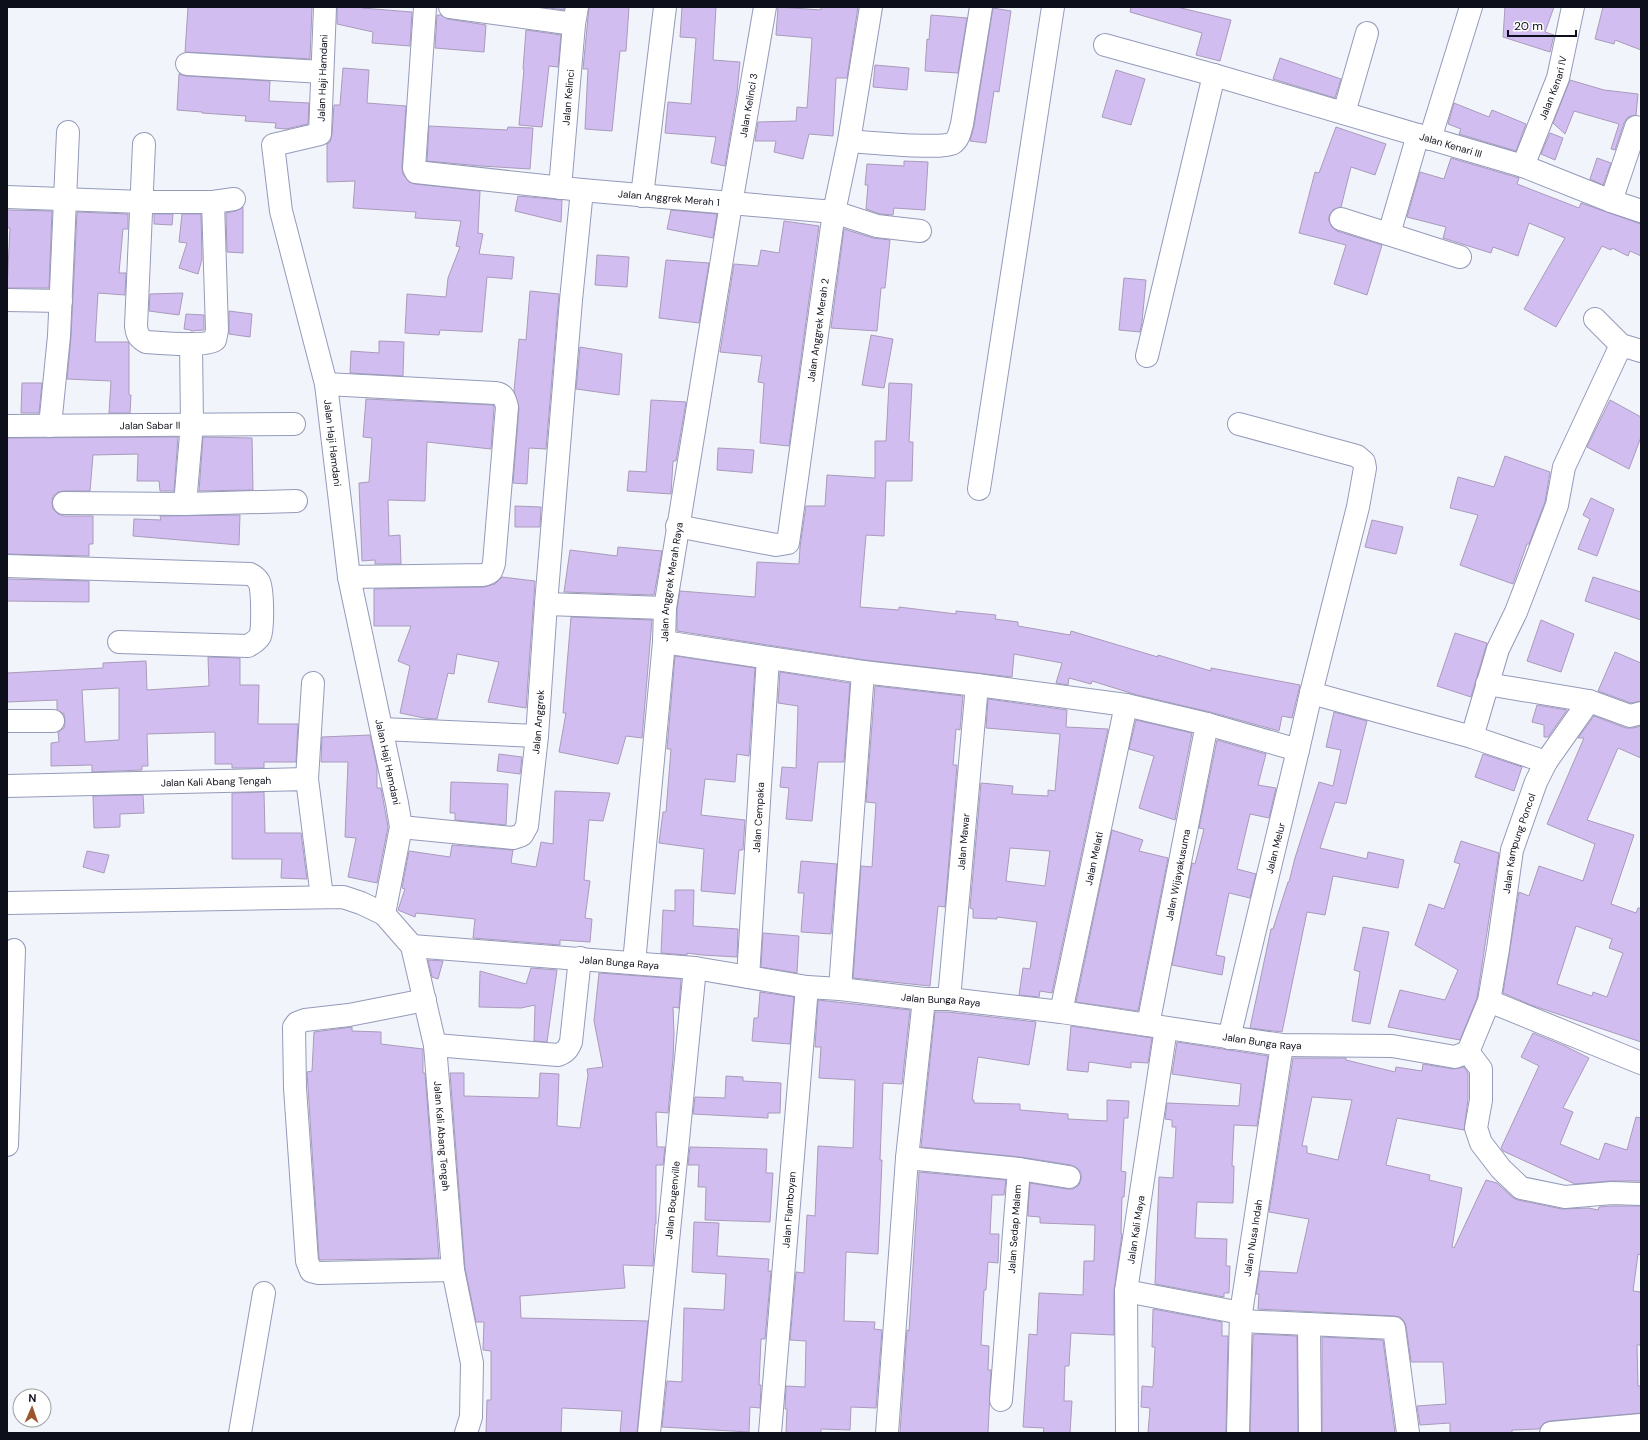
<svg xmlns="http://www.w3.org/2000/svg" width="1648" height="1440" viewBox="0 0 1648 1440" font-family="'DM Sans',sans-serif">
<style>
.building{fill:#d2bdf0;stroke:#a89bbb;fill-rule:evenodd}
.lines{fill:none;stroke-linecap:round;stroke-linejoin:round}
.minor-casing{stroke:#949aba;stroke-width:24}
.minor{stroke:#fff;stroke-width:22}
.labels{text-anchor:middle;stroke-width:4;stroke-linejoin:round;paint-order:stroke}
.street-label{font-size:10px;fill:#0d0f1a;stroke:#fff}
</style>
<rect width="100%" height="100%" fill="#f2f4fb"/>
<!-- building -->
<path class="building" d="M188,7h124l-2,52 -125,-7z
M337,7h26l-1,1 50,4 -2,34 -38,-3 1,-11 -36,-8z
M542,7h22v3z
M589,7h40l-3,44h-6l-8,80 -27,-2 3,-60h-5z
M682,7h34l-3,53 27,2 -3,31 -12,73 -14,-3 5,-26 -51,-4 3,-31 23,2 5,-66 -16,-1z
M778,7l43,3v-3h37l-11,71h-11l-3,58 -24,-2 -6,25 -29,-7 2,-11h-21l3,-19 38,-1 1,-14 10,1 5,-70 -36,-3z
M1131,7h46l54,13 -11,41 -24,-6 6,-22 -72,-21z
M1505,7h49l-9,25 9,3 -4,17 -47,-15z
M1603,7h38v43l-26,-10 -1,4 -19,-5z
M993,8l18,3 -12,81 -5,-1 -8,52 -16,-2 4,-15z
M437,15h4l7,4 38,6 -2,27 -49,-4z
M931,15l36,3 -9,55 -33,-2 2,-32 2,1z
M526,30l35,5 -3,32 -9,-1 -7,61 -23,-2 5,-56h-1z
M1280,58l61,21 -6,19 -62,-19z
M875,65l34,3 -2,22 -34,-3z
M343,68l26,2 -2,33 39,3 -4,61 1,7 6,8 6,2 65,7 -2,42 5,1 -4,20 35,3 -2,22 -25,-2 -5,55 -42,-2 -1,5 -34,-2 2,-39 39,3 2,-19 12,-31 -4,-1 5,-25 -46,-3 1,-6 -63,-4 2,-27 -28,1v-38l3,-2 2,-8 2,-29h6z
M1116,70l29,9 -14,46 -29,-8z
M179,74l7,2 84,5 -1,20 40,2 -1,21 -22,5 -11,-1 1,-5 -31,-2 1,-5 -44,-3v-1l-25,-2z
M1570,80l34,10 34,4 -2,21 -8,2 -4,6 -9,27 -4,-1 8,-25 -45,-13 -9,23 -12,-11z
M1454,103l35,14 3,-7 34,14 -10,27 -57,-17 2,-5 -13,-5z
M429,126l78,4 1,-3 25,1 -3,41 -49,-3 -54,-5z
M1336,127l50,17 -11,31 -24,-8 -10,40 -8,3 -4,6v5l3,6 5,4 45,14 -15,50 -33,-11 12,-39 -47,-12 16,-61 4,1z
M1550,133l13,5 -8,22 -14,-6z
M1451,158l68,20 -2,6 62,24 2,-5 60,21v32l-11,-5 -2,5 -16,-8 -1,2 -9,-4 -46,81 -32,-18 41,-71 -36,-15 -11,33 -25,-9 -2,6 -48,-15 3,-11 -39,-10 13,-45 24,7z
M1597,158l14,5 -8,22 -13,-6z
M904,161l24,1 -3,48 -31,-2 -1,7 -13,-1 -14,-5 2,-24h-3l2,-21 37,2z
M518,196l44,4 -1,22 -46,-11z
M243,207v46l-16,-1 -1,-39 10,-2z
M7,210l45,1 -3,77h-42l3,-60h-3z
M671,210l46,4 -4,24 -46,-9z
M77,212l51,2v15h-5l-4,44h7l-1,22 -27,-2 -3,49h33l1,2v51h2l-1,18h-21l2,-32 -44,-2 4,-42z
M154,214h19l-1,11 -18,-1z
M182,214h19l1,45 -4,15 -19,-6 8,-25 -8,-1z
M784,221l35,5 -30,220 -29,-3 4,-60 -6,-1 4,-26 -42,-4 14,-88 24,2 3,-16 18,3z
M844,229l29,9 17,2 -5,48h-4l-4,43 -46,-3z
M597,255l32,2 -2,30 -32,-2z
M666,260l43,3 -10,60 -40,-5z
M1124,278l22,2 -4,42 -2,10 -21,-2z
M530,291l29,3 -13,155 -17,-1 -2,36 -14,-1 6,-75 -5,-17 5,-52 7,1z
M183,293l-4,22 -30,-4 1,-17z
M229,311l23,3 -2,23 -21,-3z
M186,314l18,1v15l-13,1v-1l-7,-1z
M871,335l22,4 -9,49 -22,-3z
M379,341l25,1 -1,34 -53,-3 1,-22 28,2z
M580,347l42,7 -3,41 -43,-6z
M22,383h20l-3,30h-18z
M889,383l23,1 -3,58h4l-1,39h-26l-2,55 -18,-1 -6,72 39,3v-3l57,7v-3l40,4 -1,4 23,3v4l52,9 1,-4 87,26v-2l53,16v-3l89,17 -8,33 -10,-2 -3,15 -69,-19 -73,-17 -45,-14 -1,3 -22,-6 -1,7 -12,-2 6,-20 -48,-9 -2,23 -147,-17 -188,-29v-22l3,-18 75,6 2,-35 42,2 1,-17 6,-41h19l2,-31 48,3v-37h11z
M366,399l128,6v3l-3,41 -64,-7 -2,59 -37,-1 1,36 11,-1 1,29h-26v-4l-13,1 -3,-78 10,-1 3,-44 -9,-1z
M651,400l35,2 -10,59h-3l-2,33 -44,-3 2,-20 17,1z
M1610,400l31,17v20l-12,32 -42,-22z
M178,437l-4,54h-14l-1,-10h-22l1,-27 -45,1 -3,36h-26l-6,1 -5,4 -1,7 1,6 5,5 6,2h29v28h-4v12l-82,-2v-116z
M203,437l49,1 1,52 -54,1z
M718,448l36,2 -2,23 -35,-3z
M1505,456l45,16 -5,30 -16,42h-2l-14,40 -53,-19 18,-50 -28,-7 8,-31 36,10z
M1591,498l23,11 -17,47 -19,-7 12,-30 -7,-4z
M515,506l26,1 -1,20h-25z
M240,515l-1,30 -106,-9 1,-17 27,1 -1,-4z
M1372,520l31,7 -7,27 -31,-7z
M618,547l44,4 -8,44 -90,-3 6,-42 47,6z
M502,577l33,4 -9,127 -38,-6 11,-40 -42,-8 -3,20 -6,-1 -11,46 -13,-1 -24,-5 10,-47 -12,-5 13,-35h-37v-37l110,-2 11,-3z
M1593,577l48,15v28l-56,-19z
M7,579l82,2v21l-82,-1z
M571,617l81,3 -10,118 -16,-2 -8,28 -59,-12 7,-39h-3z
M1541,620l33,14 -13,38 -34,-11z
M1455,633l32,10 -16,54 -34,-11z
M1615,652l26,11v38l-10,2 -33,-12z
M675,656l80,12 -6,88 -12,-2 -2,28 -30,-3 -4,36 44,5 -2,30h-4l-4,44 -34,-3 3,-42 -45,-6 4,-31h3l5,-63h-4z
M208,657l32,1v27h19l-1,39h40l-2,38h-32v6h-32v-4h-17v-32l-68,2 1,32h-6v4l-50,2v-7l-41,1v-23l8,-1 -1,-10 6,-4 1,-7 -1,-7 -7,-4v-10l-50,2v-29l96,-5v-5l43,-2 1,29 62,-4zM119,688v52l-34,2 -3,-52z
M780,672l70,11 -6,79h-26l-6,59 -26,-2 3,-31 -9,-1 2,-20 14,1 2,-62 -20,-3z
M875,686l88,10 -3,34 -4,-1 -3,36h4l-12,142 -7,-1 -8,80 -77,-8 8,-112 11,1 4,-64 -10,-1z
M988,699l79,11 -1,17 42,2 -56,264 -12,-2 -1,6 -20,-2 4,-27 7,1 7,-47 -40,-5v2l-24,-1v-9l-3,-1 11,-125 32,3 -1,8 36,2v-6l7,1 5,-57 -74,-6zM1010,848l40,3 -5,35 -39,-5z
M1537,705l30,5 -19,27h-4v-12l-12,-3z
M1334,712l33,9 -21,83 -11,-2 -15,46 47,11 1,-7 36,8 -6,28 -65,-12 -8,39 -18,-3 -25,120 -32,-4 21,-99h2l15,-47h1l6,-24 24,-76 14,4 8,-36 -15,-3z
M1594,716l32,12h7l8,-2v32l-23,-10 -31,72 47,15 -23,69 25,9 2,-5h3v134l-110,-37 -28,-12 16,-101 10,4 10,-30 44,15 12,-37 -48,-20 37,-86h-6zM1576,926l36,13 -3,9 14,5 -16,44 -14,-5 -1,4 -35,-12z
M1136,720l56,13 -17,87 -36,-12 15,-52 -25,-7z
M370,735l7,32v21h4l7,39 -11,56 -29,-6 8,-39 -11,-1 3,-75h-27l1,-25z
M1217,740l49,14 -8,31 18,3 -7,30 -19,-4 -13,55 19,5 -6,24 -21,-5 -13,62 9,2 -3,18 -50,-10 20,-102 3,1 9,-35 -5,-1z
M499,754l23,3 -2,17 -23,-3z
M1483,754l39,13 -8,24 -39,-14z
M451,782l57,2 -2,41 -51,-5v-7h-5z
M555,791l55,2 -7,28 -14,-1 -5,60 6,1 -5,37 7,1 -2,23 -30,-2v5l-87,-7 2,-19 -59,-6 -1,4 -17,-7 7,-21 -3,-1 7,-37 41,6 2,-12 61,5 -2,13 25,4 5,-25 12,2z
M264,792l1,41h36l6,46 -26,-1 1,-19h-50v-66z
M143,795l1,18 -24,1v13l-26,1 -1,-32z
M1112,830l31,10 -4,11 29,7 -30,153 -62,-9z
M1461,841l38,12 -22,145 -17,42 -72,-13 12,-37 45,10 13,-30 -43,-25 14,-41 15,5 16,-45 -6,-2z
M87,851l22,4 -5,18 -21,-6z
M801,861l36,3 -6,70 -30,-2 3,-39h-6z
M675,890h19l-1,36 45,3 -1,28 -35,-2 -15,-2v2l-26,-2 2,-43 12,1z
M1363,927l26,5 -19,92 -18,-3 8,-49 -6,-2z
M763,933l36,3 -2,37 -36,-6z
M428,960l15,1 -5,18 -6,-2z
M531,968l26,2 -10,72 -13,-1 1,-36 -14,3 -42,-1 1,-36 46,13z
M599,973l82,6 -2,29 -6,-1 1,27 -1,25 -5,54 -12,-1 1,35h8l-2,18h-7v59h-1l-2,42 -30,-1 2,23 -105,8 1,22 127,3 -11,112h-17l2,-22 -60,-3 -1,25h-75l1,-33h4v-49l-8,-1 1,-28h-8l-11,-54 -15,-195h14v23l75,2 1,-25 19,1 -2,52 23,2 8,-53 -1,-6 16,-2 -9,-46z
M760,992l34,5 -4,47 -38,-3 2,-23h4z
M818,1000l92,10 -8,74 -19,-1 -3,77h2l-4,94 -32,-2 -2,69 31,1 -1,7 8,1 -6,78 -25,-1 -1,23 -29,-1v4h-35l1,-24h-2l1,-23 19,1 1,-46 -16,-1 6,-68 8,1 3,-58 8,1 3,-70 35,2 2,-68 -36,-2 2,-31h-6z
M935,1012h13l88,10 -7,43 -51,-8 -6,43h2v3l46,1v6l48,4v5l39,2v-21l22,1 -1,17h-4l-3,53 5,1 -2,25h-2l-1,37h1l-8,57v44l-43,-2 -2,33h-4l-1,35h8l-2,32h-27l1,-5 -21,-1 6,-93 8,1 2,-42 44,2 1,-34h10l1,-36 -55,-2v-6l-12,-1v-7l2,-26 37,6h6l6,-4 2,-6v-6l-4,-5 -6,-3 -51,-8 -99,-10z
M1071,1026l81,12 -4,25 -17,-1v6l-42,-6 -1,10 -21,-2z
M352,1027v4l29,1v12l42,5v24h2l14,185 -119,2 -1,-2 -12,-186 5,-1 2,-39z
M1533,1033l32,13 24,12 -26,50 10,4 -13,32 39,16 6,-17 22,7 9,-33 5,1v63h-30l-36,3 -72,-33 -2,-3 38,-82 -18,-9z
M1177,1042l91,14 -11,70 -23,-1 -2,41h2l-1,37 -36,-1 -2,36 32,1 -1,27h4l-1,27h-5v4l-69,-13 4,-107 14,1 3,-51h-4v-7l-7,-1 2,-16 72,3 2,-22 -69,-10z
M1293,1058h53v2l49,12 1,-5 26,4 1,-7 30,5 11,-2 4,6v26l-4,31 -67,-12 -11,47 44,10 -1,5 33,8 -10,59 2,1 32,-68 11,3 15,14 6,3 44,9 27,-1 9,2 1,-3 13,-1h29v49l-3,-1 -5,37 8,1v53h-4l1,41h3v27l-91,8 -6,2 -5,6 -27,1v3h-62v-10l-30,2 -3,-19 29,-2 -3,-42h-32l-5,-36 -2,-5 -4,-4 -5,-1 -137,-7 1,-15h-3l4,-23 37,2 12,-54 -40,-7zM1312,1097l40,3 -14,60 -31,-7v-7h-5z
M726,1076l17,1v4l38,2 -1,30h-12v5l-75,-4 2,-17 30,1z
M690,1147l77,2 -1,24h7l-3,49 -65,-2 1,-33h-8l1,-22h-11z
M919,1172l87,8 -2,15h-12l-2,39h9l-1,29 -10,-1 -2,28h-2l-3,55 8,1 -1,24h3l-3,63h-88l7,-103 2,1z
M694,1222l25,1 -2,33 52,3 -1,12h3l-6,68h-4l-2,46h2l-1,23 -10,-1 -1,25 -87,-5 5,-46 15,1 2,-74 40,2 2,-36 -34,-2z
M1153,1309l69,13v14h6l-2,97h-78l2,-25 -9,-1 1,-21 11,1 2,-40h-3z
M1256,1334l41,2 1,97h-48l3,-98z
M1322,1337l61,3 12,93h-73z"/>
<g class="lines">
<!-- minor casing -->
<g class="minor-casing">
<g id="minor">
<path id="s1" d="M325,7l-5,127 -47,11 8,66 45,173 23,193 48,226 4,24 -17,87"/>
<path id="s2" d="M425,7l-11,161 2,4 166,18 252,22 43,14 43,5"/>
<path d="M450,7l124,17"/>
<path id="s3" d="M1105,45l109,30 309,91 88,35 25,-74"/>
<path d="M187,64l135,8"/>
<path d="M1344,113l23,-80"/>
<path d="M1430,139l41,-132"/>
<path d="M849,141c15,1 95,9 104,2 6,-4 7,-12 9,-19l19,-117"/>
<path d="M144,144l-8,182c1,9 3,12 10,16 14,1 59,5 69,-2l2,-10 -4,-128"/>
<path id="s4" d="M1523,166l35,-88 15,-71"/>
<path id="s5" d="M560,188l14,-164 3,-17"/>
<path d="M642,196l23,-189"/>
<path d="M7,197l135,5h71l21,-3"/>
<path d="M1611,201l30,10"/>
<path d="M1341,219l119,38"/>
<path d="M1389,234l29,-99"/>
<path d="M7,300l54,1"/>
<path d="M1595,319l26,26 20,6"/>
<path d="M1147,356l67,-281"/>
<path d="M326,384l169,9c9,1 10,6 12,14l-13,156c-2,8 -3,11 -12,12l-133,2"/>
<path d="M1239,424l118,32 7,6 1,6 -7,39 -47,186"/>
<path id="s6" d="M7,426l287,-2"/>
<path d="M50,426l9,-90 9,-204"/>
<path d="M979,489l74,-482"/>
<path d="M64,503l121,1 111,-3"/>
<path d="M185,504l7,-80 -1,-80"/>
<path id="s7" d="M677,526l99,19 12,-2 46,-331 15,-71 22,-134"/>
<path d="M7,566l243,8c4,2 7,4 9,8 4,8 4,47 1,54 -3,5 -7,7 -12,10l-129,-4"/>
<path d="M546,604l119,4"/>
<path d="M664,642l199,30 114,13 149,20 81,19 91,26 -69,288"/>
<path d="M1487,684l102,17 41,15 11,-3"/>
<path d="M7,721h46"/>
<path d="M382,729l155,7"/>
<path d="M1298,750l13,-57 161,44"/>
<path d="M1546,762l-74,-25 26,-88 18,-37 41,-107 7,-38 57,-122"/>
<path d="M307,779l6,-96"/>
<path id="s8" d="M7,786l300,-7 15,118"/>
<path id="s9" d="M401,827l112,11 9,-3 5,-9 10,-90 9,-132 25,-304 11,-110"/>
<path id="s10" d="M7,903l336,-6 18,6 23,11 28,32 23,99 18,225 19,93 -1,54 -5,16"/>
<path id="s11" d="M412,946l283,22 112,19 33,2 84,10h25l112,13 221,33 110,1 63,11 13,-5"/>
<path id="s12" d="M634,963l30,-321 1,-34 66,-404 34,-197"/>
<path id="s13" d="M748,977l20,-319"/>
<path d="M840,989l23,-317"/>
<path id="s14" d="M949,999l28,-314"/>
<path d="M425,1000l-76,15 -44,5 -8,3 -3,4 1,61 12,173 4,10 8,2 134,-3"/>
<path d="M1489,1001l152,62"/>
<path id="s15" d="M1061,1012l65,-307"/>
<path id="s16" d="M1148,1025l59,-301"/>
<path d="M435,1045l123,10c8,-3 10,-6 13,-13l9,-84"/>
<path id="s17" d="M1468,1052l21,-51 9,-52 14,-99 24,-68 10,-20 43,-61"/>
<path d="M1468,1052l13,17v31l-5,28 5,15 20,26 20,19 44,9 47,-4 29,1"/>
<path d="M7,1145l7,-195"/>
<path d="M907,1158l112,11 -18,231"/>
<path d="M1019,1169l50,8"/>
<path d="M1126,1291l115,22"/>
<path d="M1241,1321l153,7 14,105"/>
<path d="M1309,1324l1,109"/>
<path d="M240,1433l24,-140"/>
<path id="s18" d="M649,1433l46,-465"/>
<path id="s19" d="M770,1433l37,-446"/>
<path d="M887,1433l20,-275 17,-159"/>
<path id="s20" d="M1127,1433l-1,-142 40,-263"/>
<path id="s21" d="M1238,1433l3,-120 41,-268"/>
<path d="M1551,1433l90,-8"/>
</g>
</g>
<!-- minor -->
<use href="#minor" class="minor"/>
</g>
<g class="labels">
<!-- street labels -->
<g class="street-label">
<text transform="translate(322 78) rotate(-88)" y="4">Jalan Haji Hamdani</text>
<text dy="4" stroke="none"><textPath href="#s4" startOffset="84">Jalan Kenari IV</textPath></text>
<text dy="4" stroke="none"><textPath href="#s5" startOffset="91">Jalan Kelinci</textPath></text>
<text dy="4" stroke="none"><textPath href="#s12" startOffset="866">Jalan Kelinci 3</textPath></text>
<text dy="4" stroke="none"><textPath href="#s3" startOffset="360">Jalan Kenari III</textPath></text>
<text dy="4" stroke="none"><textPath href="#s2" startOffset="420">Jalan Anggrek Merah 1</textPath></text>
<text dy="4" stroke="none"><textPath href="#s7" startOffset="328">Jalan Anggrek Merah 2</textPath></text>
<text dy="4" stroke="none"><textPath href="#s6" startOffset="143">Jalan Sabar II</textPath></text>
<text dy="4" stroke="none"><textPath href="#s1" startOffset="480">Jalan Haji Hamdani</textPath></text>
<text dy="4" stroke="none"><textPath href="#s12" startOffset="383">Jalan Anggrek Merah Raya</textPath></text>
<text dy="4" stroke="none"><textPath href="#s9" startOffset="237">Jalan Anggrek</textPath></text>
<text dy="4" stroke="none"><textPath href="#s1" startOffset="804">Jalan Haji Hamdani</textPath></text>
<text dy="4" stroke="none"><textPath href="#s8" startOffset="209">Jalan Kali Abang Tengah</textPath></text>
<text dy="4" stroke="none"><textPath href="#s13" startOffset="160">Jalan Cempaka</textPath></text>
<text dy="4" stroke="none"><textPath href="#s14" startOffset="158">Jalan Mawar</textPath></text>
<text dy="4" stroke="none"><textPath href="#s17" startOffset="216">Jalan Kampung Poncol</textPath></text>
<text transform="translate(1275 848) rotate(-76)" y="4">Jalan Melur</text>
<text dy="4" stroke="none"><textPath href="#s15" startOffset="157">Jalan Melati</textPath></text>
<text dy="4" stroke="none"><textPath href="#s16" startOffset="153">Jalan Wijayakusuma</textPath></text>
<text dy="4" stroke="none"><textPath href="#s11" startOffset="208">Jalan Bunga Raya</textPath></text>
<text dy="4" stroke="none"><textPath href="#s11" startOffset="532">Jalan Bunga Raya</textPath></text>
<text dy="4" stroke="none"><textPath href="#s11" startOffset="856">Jalan Bunga Raya</textPath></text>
<text dy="4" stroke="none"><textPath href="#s10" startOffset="616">Jalan Kali Abang Tengah</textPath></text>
<text dy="4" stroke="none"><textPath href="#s18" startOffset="234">Jalan Bougenville</textPath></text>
<text dy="4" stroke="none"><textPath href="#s19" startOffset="224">Jalan Flamboyan</textPath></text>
<text transform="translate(1014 1229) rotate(-86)" y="4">Jalan Sedap Malam</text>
<text dy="4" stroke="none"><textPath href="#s20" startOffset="204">Jalan Kali Maya</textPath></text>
<text dy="4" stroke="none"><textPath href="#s21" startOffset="196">Jalan Nusa Indah</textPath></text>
</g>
</g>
<!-- border -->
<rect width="1648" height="1440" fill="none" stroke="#0d0f1a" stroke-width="16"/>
<!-- north arrow -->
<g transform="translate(32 1408) rotate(2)"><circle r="19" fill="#ffffff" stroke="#9e9fa3"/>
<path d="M0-3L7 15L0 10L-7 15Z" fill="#9c562c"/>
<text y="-6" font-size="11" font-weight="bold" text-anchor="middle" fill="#0d0f1a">N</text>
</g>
<!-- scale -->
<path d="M1508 30v6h68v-6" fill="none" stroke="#0d0f1a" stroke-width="2"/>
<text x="1514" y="30" font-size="12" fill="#0d0f1a" stroke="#ffffff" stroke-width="3" paint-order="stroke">20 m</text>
</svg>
